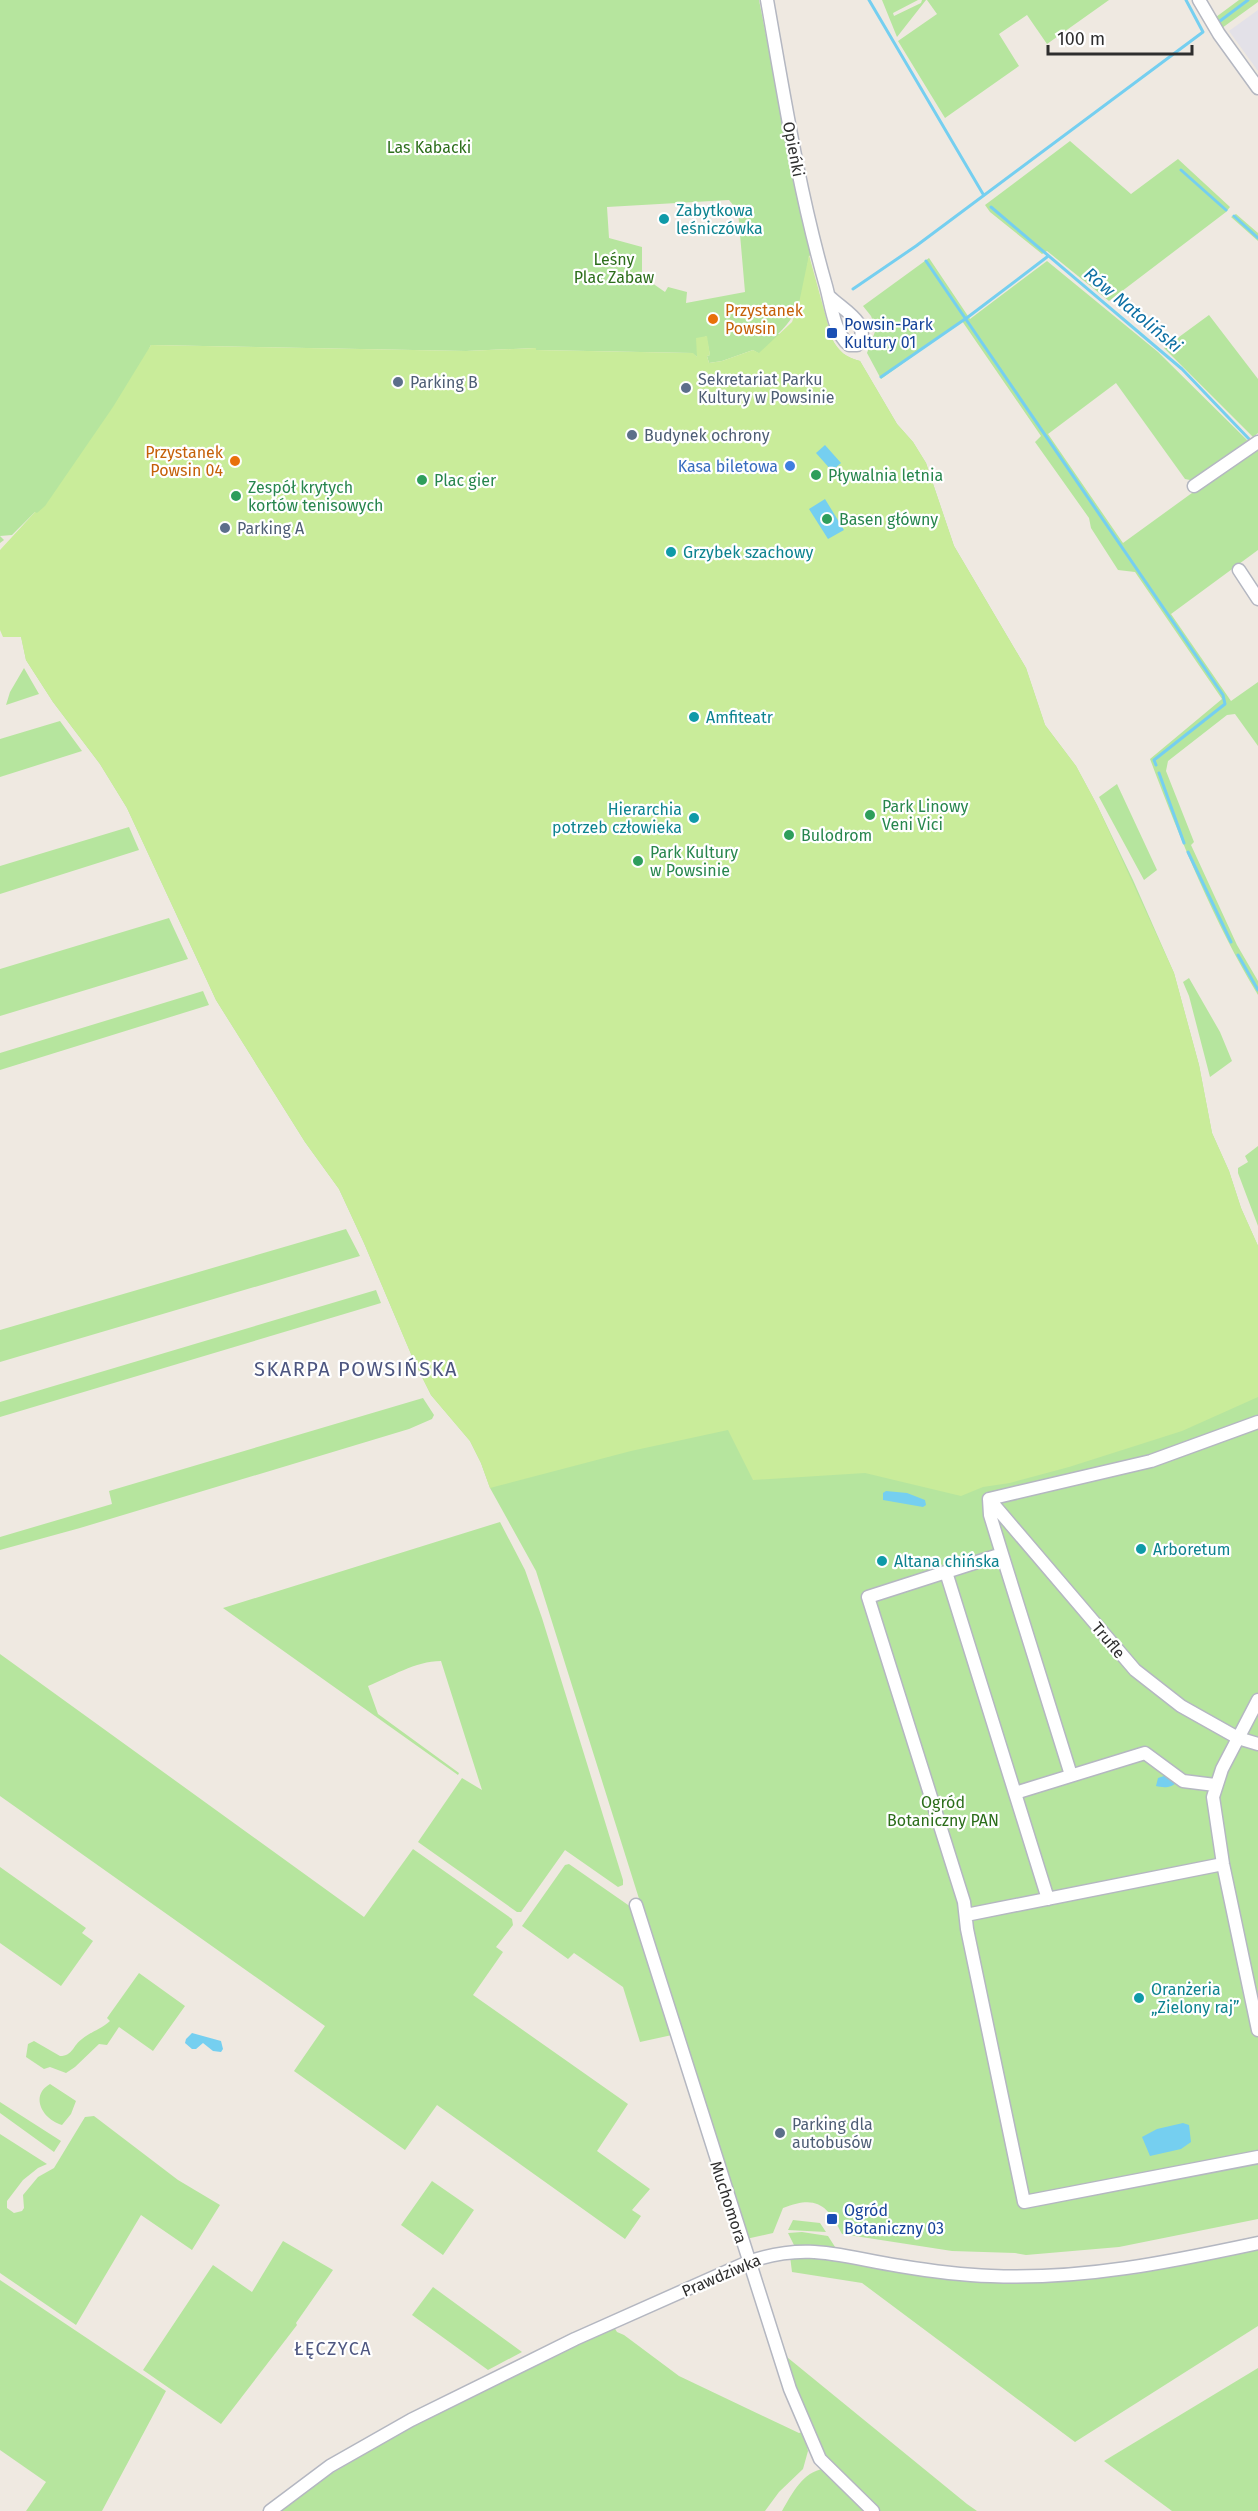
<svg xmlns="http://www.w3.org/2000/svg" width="1258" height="2511" viewBox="0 0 1258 2511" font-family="'Fira Sans',sans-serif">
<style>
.industrial{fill:#e3e1e8}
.green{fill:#b6e59e;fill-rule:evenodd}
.pitch{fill:#c9ec9a}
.water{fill:#75cff0}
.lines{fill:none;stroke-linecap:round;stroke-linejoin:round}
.stream{stroke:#75cff0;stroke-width:3}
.minor-casing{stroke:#b4b7c1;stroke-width:15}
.minor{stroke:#fff;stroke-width:12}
.culture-dot{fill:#0f9aa8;stroke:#fff;stroke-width:2}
.food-dot{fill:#e8710a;stroke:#fff;stroke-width:2}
.transit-dot{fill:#1a4fb4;stroke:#fff;stroke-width:2}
.service-dot{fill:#5c6f8a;stroke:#fff;stroke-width:2}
.shop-dot{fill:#3f7fe0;stroke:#fff;stroke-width:2}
.leisure-dot{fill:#2e9e5b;stroke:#fff;stroke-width:2}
.labels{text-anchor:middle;stroke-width:4.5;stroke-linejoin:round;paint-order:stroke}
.park-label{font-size:16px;fill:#2c6e1b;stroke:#fff}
.street-label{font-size:16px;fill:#2e2e2e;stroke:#fff}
.culture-label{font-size:16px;fill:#0d838f;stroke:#fff;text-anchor:start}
.food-label{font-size:16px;fill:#c56008;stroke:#fff;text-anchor:start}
.transit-label{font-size:16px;fill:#164399;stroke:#fff;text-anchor:start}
.service-label{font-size:16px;fill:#4e5e75;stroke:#fff;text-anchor:start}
.shop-label{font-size:16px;fill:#366cbe;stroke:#fff;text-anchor:end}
.leisure-label{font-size:16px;fill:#27864d;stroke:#fff;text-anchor:start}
.water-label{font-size:18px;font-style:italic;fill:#0d6fa3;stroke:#fff}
.neighbourhood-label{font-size:18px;letter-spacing:1.5px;fill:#4d5680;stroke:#fff}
.quarter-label{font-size:20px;letter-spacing:1.5px;fill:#4d5680;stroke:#fff}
</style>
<rect width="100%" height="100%" fill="#efe9e1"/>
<!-- industrial -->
<path class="industrial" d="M1258,10v61l-29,-40z"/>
<!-- green -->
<path class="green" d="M0,0h759l32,162 21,93 -3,1c-5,31 -7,56 -31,78l54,5c7,13 13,18 28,22l37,63 16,18 13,21 28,83 72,122 19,57 31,41 21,39 36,75 41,93 25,92 13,68 17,38 12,37 17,38v973l-139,28 -93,8 -11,-2 -63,-2 -110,-17c-15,-30 -26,-39 -59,-26l-10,25 -27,6 -210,-668 -46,-83 -9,-25 -11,-22 -39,-46 -17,-34 -50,-118 -25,-54 -34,-47 -89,-142 -89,-192 -27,-44 -47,-62 -27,-42 -5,-24 14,-124 -23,23 -12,1 4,4 -4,3zM729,200l9,11 7,81 -59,11 1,-11 -19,-5 -3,5 -23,-16v-29l-33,-9 -2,-31zM706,336l4,19 -3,1 2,7 13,-2 31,-11 5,3 -593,159 -16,-163 2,-4 315,6 70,-3v2l156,3 5,4v-8z
M882,0h36l-25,13 1,3 27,-13 1,-3h4l-29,37z
M927,0h182l-62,44 -20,-29 -28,19 20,32 -74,52 -47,-77 39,-27z
M1239,0h19v2l-36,26 -6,-11z
M1070,141l61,53 47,-35 52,48 -4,5 -117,89 -62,-50 -5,3 -52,-42 -5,-7z
M1236,214l22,19v8l-27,-24z
M929,258l41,61 77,-58 111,91 90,89 -53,40 -10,-2 -69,-96 -68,51 75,109 131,-95 4,3v99l-87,64 60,87 27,-19v64l-23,-32 -8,1 -59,46 -2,10 28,71 -3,3 46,100 21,36v14c-45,-75 -77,-154 -108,-236l72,-60 -87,-127 -17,-2 -27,-42 -2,-10 -54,-76 6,-6 -79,-115 -81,58 -14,-26 9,-24 -5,-13 -8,-10z
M1209,315l49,64v54l-5,4 -89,-89z
M24,668l15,26 -33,11 4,-13z
M60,721l22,30 -82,26v-38z
M1117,784l40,86 -13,10 -45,-83z
M129,827l10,23 -139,44v-28z
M169,918l19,41 -188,57v-47z
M1189,978l31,54 12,29 -22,16 -21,-81 -6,-14z
M203,991l6,14 -209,65v-17z
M1258,1146v80l-20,-53v-5l10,-6 -3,-6z
M346,1229l14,27 -360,106v-32z
M376,1290l5,13 -381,114v-15z
M423,1398l11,17 -2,4 -23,10 -329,99 -80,22v-13l112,-33 -3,-13z
M500,1522l25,48 17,48 81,262v5l-5,2 -53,-37 -44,62h-4l-99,-70 44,-64 20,12 -41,-129c-26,0 -50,16 -73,25l10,28 81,59 -1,2 -235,-167z
M0,1654l364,263 49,-68 99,70 1,6 -17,22 7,5 -30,43 155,109 -31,47 53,38 -18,21 9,6 -16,23 -188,-134 -32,45 -111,-79 31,-45 -325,-230z
M569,1864l62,43 41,128 -32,7 -17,-55 -49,-34 -6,6 -46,-33 43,-61z
M0,1867l86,61 -4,5 11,8 -32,45 -61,-43z
M139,1973l46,33 -32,45 -34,-24 -12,18 -8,-1 -24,23 -9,6 -16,-6 -6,2 -18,-12 2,-13 6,-3 26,15c13,0 13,-11 22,-17 8,-7 18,-9 28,-18l-3,-3z
M50,2084l26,17 -5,13 -9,11c-19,-5 -33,-29 -12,-41z
M0,2102l61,39 -7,11 -54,-39z
M94,2116l84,64 42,25 -28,45 -51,-35 -65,110 -76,-52v-139l47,30 -9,4 -15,12 -16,21v7l7,5 8,-2 2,-3 -1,-13 15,-18 16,-9 31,-51z
M432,2181l42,29 -31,45 -42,-30z
M793,2220l27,3 6,9 -38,-2z
M802,2232l26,4 9,14 -43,-5 -6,-12z
M283,2241l50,29 -37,53 1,2 -76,99 -78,-54 70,-105 39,27z
M1258,2248v78l-183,116 -213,-159 -70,-11 -2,-16 65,7 110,18 74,2 97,-9z
M0,2280l166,111 -64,120h-76l20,-29 -46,-32z
M433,2287l89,65 -34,18 -76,-55z
M614,2327l3,5 7,3 55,41 120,57 4,-1 5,19 -5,18 -24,23 -14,19h-488l23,-19 126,-74z
M782,2353l185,151 10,7h-97c-19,-18 -40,-35 -55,-56 -21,-29 -31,-69 -43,-102z
M1258,2368v143h-86l-68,-50z
M824,2469l43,42h-85c10,-17 21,-40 42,-42z"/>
<!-- pitch -->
<path class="pitch" d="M809,255l23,84c7,13 14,18 28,22l37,63 16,18 13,21 28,83 72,122 19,57 31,41 21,39 77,168 25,92 13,68 17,38 12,37 17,38v151l-76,34 -113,36 -59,16 -27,4 -22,9 -96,-23 -112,7 -25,-50 -97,21 -141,37 -9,-25 -11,-22 -39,-46 -17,-34 -50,-118 -25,-54 -34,-47 -89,-142 -89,-192 -27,-44 -47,-62 -27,-42 -5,-23h-18l-3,-7v-80l35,-38 2,1 8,-7 68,-99 38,-62 315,6 70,-3v2l157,3 4,4 -1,-19 11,-2 3,19 -3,1 2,7 13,-2 31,-11 6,3 33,-31 7,-19z"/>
<!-- water -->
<path class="water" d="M825,445l16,18 -9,8 -16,-18z
M825,499l19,31 -16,9 -19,-30z
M886,1491l21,2 18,7 1,5 -3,2 -40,-7v-7z
M1164,1776h6l6,6c-3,6 -13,6 -20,4l2,-8z
M192,2033l29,8 2,8 -2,3 -8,-1 -10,-8 -7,6h-4l-7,-6 1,-4z
M1183,2123l6,2 2,17 -10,7 -31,7 -8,-19 15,-8z"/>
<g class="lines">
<!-- stream -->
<path class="stream" d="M869,0l114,194
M1220,21l28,-21
M1181,170l45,40
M991,207l191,162 68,71
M1234,216l24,22
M926,261l297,434 2,9 -71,56 2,5
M853,289l63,-43 287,-214 -17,-32
M881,377l87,-60 79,-60
M1159,773l25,70
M1188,852l43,90
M1238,955l20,35"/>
<!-- minor casing -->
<g class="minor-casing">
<path id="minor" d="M767,0c17,96 32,192 59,286 5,18 8,47 23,59h8c17,-21 -16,-36 -28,-49
M1199,0l20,34 39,54
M1194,486l64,-44
M1239,570l19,29
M989,1499l146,171 46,36 57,32 20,6
M989,1499l1,16 12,39 69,221
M989,1499l162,-38 107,-39
M1002,1554l-134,43 96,305 3,27 57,273 234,-45
M946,1572l102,327
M1258,1700l-36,69 -9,28 10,67 35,166
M1015,1793l130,-40 38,28 32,4
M636,1905l154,484 30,70 53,52
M966,1915l257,-51
M270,2511l60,-45 81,-46 164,-81 173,-77c60,-21 94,-5 152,4 30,5 61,9 91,10 92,4 178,-14 267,-33"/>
</g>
<!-- minor -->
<use href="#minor" class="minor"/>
</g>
<!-- markers -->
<g class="culture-dot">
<circle cx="664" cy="219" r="6"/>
<circle cx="671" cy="552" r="6"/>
<circle cx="694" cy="717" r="6"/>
<circle cx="694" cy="818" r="6"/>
<circle cx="1141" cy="1549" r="6"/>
<circle cx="882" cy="1561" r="6"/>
<circle cx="1139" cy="1998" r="6"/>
</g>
<g class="food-dot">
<circle cx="713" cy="319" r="6"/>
<circle cx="235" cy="461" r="6"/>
</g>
<g class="transit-dot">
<rect x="826" y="327" width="12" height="12" rx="3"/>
<rect x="826" y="2213" width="12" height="12" rx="3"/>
</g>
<g class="service-dot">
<circle cx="398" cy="382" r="6"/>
<circle cx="686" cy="388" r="6"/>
<circle cx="632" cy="435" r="6"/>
<circle cx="225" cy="528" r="6"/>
<circle cx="780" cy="2133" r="6"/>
</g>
<circle class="shop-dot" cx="790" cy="466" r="6"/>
<g class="leisure-dot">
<circle cx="816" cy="475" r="6"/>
<circle cx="422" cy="480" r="6"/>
<circle cx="236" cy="496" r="6"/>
<circle cx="827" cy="519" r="6"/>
<circle cx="870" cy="815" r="6"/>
<circle cx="789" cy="835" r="6"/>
<circle cx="638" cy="861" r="6"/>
</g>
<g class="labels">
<!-- park labels -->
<g class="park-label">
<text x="429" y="153">Las Kabacki</text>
<text x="614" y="265">Leśny<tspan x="614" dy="18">Plac Zabaw</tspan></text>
<text x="943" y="1808">Ogród<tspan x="943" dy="18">Botaniczny PAN</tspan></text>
</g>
<!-- street labels -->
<g class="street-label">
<text transform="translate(794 149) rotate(79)" y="6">Opieńki</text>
<text transform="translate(1109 1640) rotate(50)" y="6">Trufle</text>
<text transform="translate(729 2202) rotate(72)" y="6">Muchomora</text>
<text transform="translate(721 2275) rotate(-23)" y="6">Prawdziwka</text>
</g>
<!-- culture labels -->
<g class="culture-label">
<text x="676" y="216">Zabytkowa<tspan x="676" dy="18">leśniczówka</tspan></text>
<text x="683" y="558">Grzybek szachowy</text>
<text x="706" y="723">Amfiteatr</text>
<text x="682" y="815" text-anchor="end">Hierarchia<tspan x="682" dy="18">potrzeb człowieka</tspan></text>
<text x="1153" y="1555">Arboretum</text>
<text x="894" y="1567">Altana chińska</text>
<text x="1151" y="1995">Oranżeria<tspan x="1151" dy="18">„Zielony raj”</tspan></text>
</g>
<!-- food labels -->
<g class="food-label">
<text x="725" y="316">Przystanek<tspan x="725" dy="18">Powsin</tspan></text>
<text x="223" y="458" text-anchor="end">Przystanek<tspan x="223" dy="18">Powsin 04</tspan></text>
</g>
<!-- transit labels -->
<g class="transit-label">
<text x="844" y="330">Powsin-Park<tspan x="844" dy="18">Kultury 01</tspan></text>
<text x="844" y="2216">Ogród<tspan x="844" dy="18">Botaniczny 03</tspan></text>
</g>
<!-- service labels -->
<g class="service-label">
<text x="698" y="385">Sekretariat Parku<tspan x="698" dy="18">Kultury w Powsinie</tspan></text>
<text x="410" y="388">Parking B</text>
<text x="644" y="441">Budynek ochrony</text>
<text x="237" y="534">Parking A</text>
<text x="792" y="2130">Parking dla<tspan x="792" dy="18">autobusów</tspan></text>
</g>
<!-- shop labels -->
<g class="shop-label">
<text x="778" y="472">Kasa biletowa</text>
</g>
<!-- leisure labels -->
<g class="leisure-label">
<text x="828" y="481">Pływalnia letnia</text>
<text x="434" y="486">Plac gier</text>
<text x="248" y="493">Zespół krytych<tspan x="248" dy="18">kortów tenisowych</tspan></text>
<text x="839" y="525">Basen główny</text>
<text x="882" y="812">Park Linowy<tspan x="882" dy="18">Veni Vici</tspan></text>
<text x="801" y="841">Bulodrom</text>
<text x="650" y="858">Park Kultury<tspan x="650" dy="18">w Powsinie</tspan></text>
</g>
<!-- water labels -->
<g class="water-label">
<text transform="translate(1133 310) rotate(40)" y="6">Rów Natoliński</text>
</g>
<!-- neighbourhood labels -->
<g class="neighbourhood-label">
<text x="333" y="2355">ŁĘCZYCA</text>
</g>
<!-- quarter labels -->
<g class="quarter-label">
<text x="356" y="1376">SKARPA POWSIŃSKA</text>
</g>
</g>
<!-- scale -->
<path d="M1048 45v9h144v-9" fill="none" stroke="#2e2e2e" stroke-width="3"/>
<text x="1057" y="45" font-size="18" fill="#2e2e2e" stroke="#ffffff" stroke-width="4.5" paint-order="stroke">100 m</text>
</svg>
